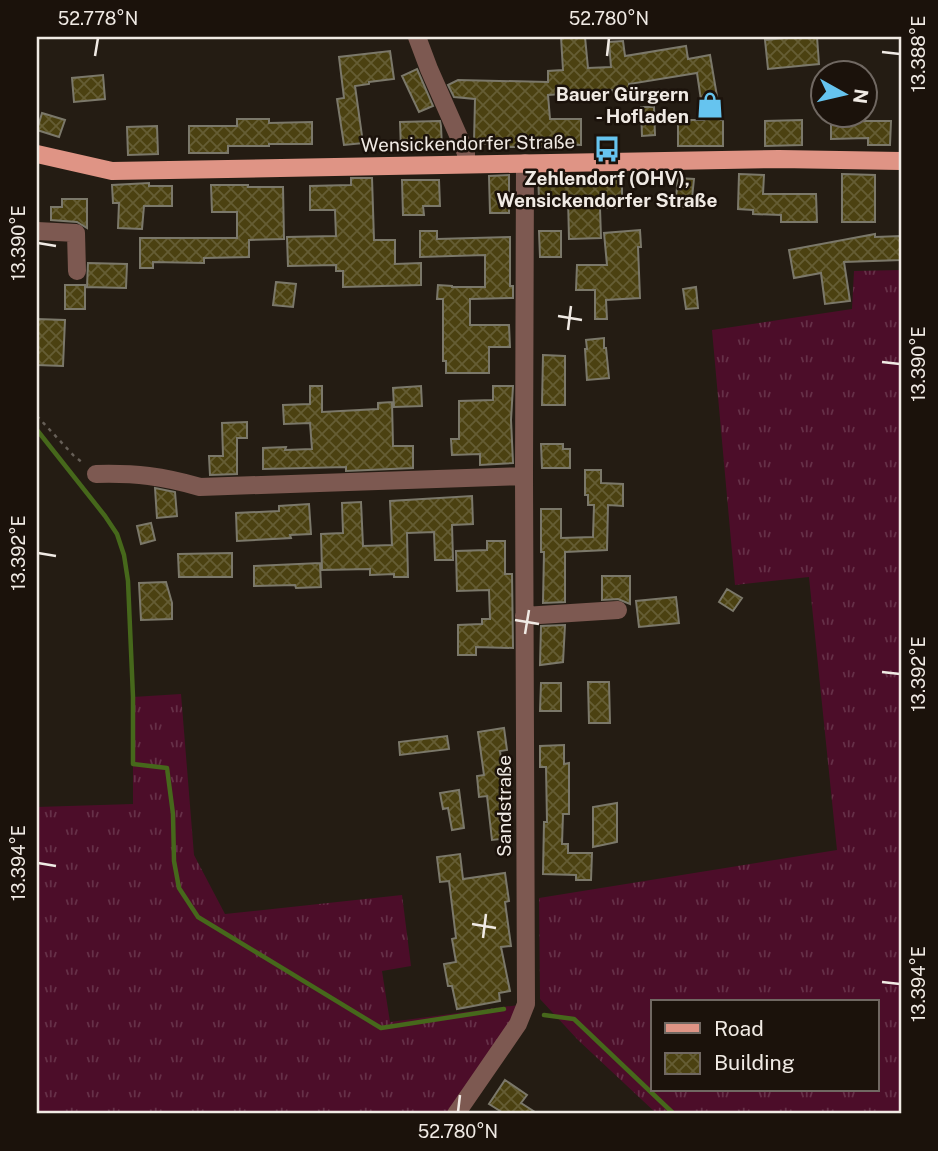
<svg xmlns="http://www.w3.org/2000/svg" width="938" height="1151" viewBox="0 0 938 1151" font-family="'Public Sans',sans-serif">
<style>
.grass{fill:url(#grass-tufts);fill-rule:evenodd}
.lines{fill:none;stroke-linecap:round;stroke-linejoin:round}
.stream{stroke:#46681b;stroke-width:4.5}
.building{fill:url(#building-cross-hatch);stroke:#7b786a;stroke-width:2}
.path{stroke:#665f57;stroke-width:2.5;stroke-dasharray:3.5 5;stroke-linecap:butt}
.minor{stroke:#7d5951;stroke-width:18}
.major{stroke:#df9485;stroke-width:18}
.ticks{fill:none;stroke:#f0eae4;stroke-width:2.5}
.labels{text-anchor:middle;stroke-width:5;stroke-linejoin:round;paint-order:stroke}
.poi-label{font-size:19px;font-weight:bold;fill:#f0eae4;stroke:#1b120b;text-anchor:end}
.street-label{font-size:19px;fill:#f0eae4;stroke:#1b120b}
.neatline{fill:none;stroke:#f0eae4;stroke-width:2.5}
.ticks-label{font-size:18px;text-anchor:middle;fill:#f0eae4}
</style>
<defs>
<pattern id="grass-tufts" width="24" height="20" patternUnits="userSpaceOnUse" patternTransform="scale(1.75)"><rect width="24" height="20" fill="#4c0d29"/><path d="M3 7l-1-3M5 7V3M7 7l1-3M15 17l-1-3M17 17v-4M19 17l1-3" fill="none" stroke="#663048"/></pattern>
<pattern id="building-cross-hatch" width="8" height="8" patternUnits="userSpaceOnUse" patternTransform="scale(1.75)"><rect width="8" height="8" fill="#4b4111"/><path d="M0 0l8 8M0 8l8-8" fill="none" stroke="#655d34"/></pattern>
</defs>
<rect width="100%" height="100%" fill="#241c13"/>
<!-- grass -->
<path class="grass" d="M901,270v844h-244l-79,-74 -38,-41 -1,-101 298,-48 -28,-273 -74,8 -23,-255 140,-21 2,-38zM653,1002h224v88h-224z
M181,694l13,161 31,59 177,-19 9,71 -29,5 8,51 136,-18 -70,110h-419v-307l96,-3v-107z"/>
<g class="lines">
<!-- stream -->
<path class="stream" d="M37,430l68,86 12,18 7,21 4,26 5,116v67l34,4 6,46 1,47 5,27 19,29 183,111 123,-19
M544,1015l30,4 100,95"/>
</g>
<!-- building -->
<path class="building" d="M561,37h24l3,31 23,-1 -2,-25 14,-1 2,15 61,-10 2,13 22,-4 11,65h2v26h-45v-26h26l-7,-47 -68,11v10l-15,1 -1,-5 -65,5 2,24h31v26l-32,-1v3h-46v-3l-29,-1 1,-44 -21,-2 -6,-12 10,-5 90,2v-11l15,-1z
M796,37h21l2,27 -51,5 -3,-29z
M390,51l4,28 -25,3v2l-14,2 8,57 -19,2 -7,-46 7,-1 -5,-41z
M417,69l16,37 -14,6 -17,-36z
M103,75l2,24 -31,3 -2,-24z
M641,107h13l1,28 -13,1z
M42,113l23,7 -6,17 -22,-7z
M831,116h21v5h39l-1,24h-22v-7l-37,1z
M237,119h32v4l43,-1v22h-43v2h-41v7h-39v-27h48z
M802,120v25l-37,1v-25z
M440,121l1,5 1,22 -41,1 -1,-27z
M157,126l1,28 -30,1 -1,-28z
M571,174v3l51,-1v32h-22l1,30 -32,1 -1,-42 -29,1 -1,-23z
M739,174l25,1 -1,19h53l1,28h-36v-7l-28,-1v-4l-15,-1z
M842,174l33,1v47h-33z
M509,175v38h-19l-1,-37z
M351,178h21l2,62h21v24l26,-1v22l-78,2v-16h-7v-6l-48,1 -1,-29 49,-1 -1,-26h-25v-24l41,-1z
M678,178l16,1 -3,28h-16z
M402,180h37l1,26h-17l1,9h-21z
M149,183v3h23v20h-28l-2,23 -24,-1 1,-25h-6l-1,-18z
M211,185h37v2h35l1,52 -35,1v17l-45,1v5l-51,-1v6h-13v-30h97v-26h-25z
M62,199h25v29l-10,-6 -26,-2v-13h11z
M640,230l1,17h-3l2,51 -34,2 1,19h-12v-29h-19l1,-25h30l-3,-32z
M420,231h17v8l73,-2v49h3v12l-43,1v26h39l1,22h-21v26h-43v-12h-3v-62h-6l1,-14 14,1v1h33v-32l-65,2z
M539,231h22v26h-21z
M875,234v3l26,-1v24l-57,2 6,39 -25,3 -4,-31 -27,5 -5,-28z
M88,263l39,1 -1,24 -39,-1z
M276,282l20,2 -3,23 -20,-2z
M65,285h20v24h-20z
M696,287l2,21 -12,1 -3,-20z
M37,319l28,1 -2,46 -26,-1z
M604,338v10h2l3,30 -22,2 -2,-31h2l-1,-9z
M543,355l22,1v49h-23z
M310,386h12v26l56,-3v-6l14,-1 1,44h20v22l-67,3v-4l-83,2v-21l23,-1 -1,3 27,-1 -2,-26 -26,1 -1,-19 27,-1z
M421,386l1,20 -28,1 -1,-19z
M493,386h20l-2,34 2,43 -33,2v-11l-28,1 -1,-16h8v-38l34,-1z
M247,422v16h-10v36l-27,1 -1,-19h14l-1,-33z
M541,444h22v5h7v19h-28z
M585,470h16v13l22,1v22l-15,-1 -1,45 -42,2v50l-22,1 1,-51h-3v-43h20v29l32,-1 1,-32h-6v-10h-3z
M155,488l20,4 2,24 -20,2z
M472,496l1,28 -21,1 1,35h-18l-1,-28 -27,1 1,44h-14v-3l-24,1v-6l-48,1 -1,-36 22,-1 -1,-30 19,-1 2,44 29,-1 -2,-44z
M309,504l2,30 -21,1 1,3 -54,3 -1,-28 43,-2v-5z
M151,523l4,17 -14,4 -4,-18z
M487,541h18v33h7l1,74 -37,-1v8h-18v-30l24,-1v-5h8l-1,-29 -32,1 -1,-40 31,-1z
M232,553v24h-53l-1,-23z
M320,563l1,24 -25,1 -1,-3 -41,1v-20z
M602,576h28v28l-12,-5 -16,1z
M166,582l6,21v16l-31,1 -2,-37z
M727,589l15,9 -9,13 -14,-9z
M676,597l3,26 -40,4 -3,-26z
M565,625l-2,37 -23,3 1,-39z
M588,682h21l1,41h-21z
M541,683h20v28h-21z
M504,728l3,22 -7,1 3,22h2l3,21h-4l5,44 -17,2 -5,-44 -8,1 -2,-21 7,-1 -6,-43z
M447,736l2,13 -49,6 -1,-13z
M564,745v19l5,-1v51h-6l-1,30h6v9h24l-1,27h-15v-5l-33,-1 1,-52h3l-1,-55h-6v-21z
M459,790l5,38 -12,2 -4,-22 -5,1 -3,-16z
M617,803v39l-24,5v-40z
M460,854l3,25 42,-6 4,28 -4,1 6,44 -10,1 9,44 -11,2 1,8 -43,8 -5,-23h-4l-4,-22 12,-2 -4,-23 4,-1 -7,-57 -9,1 -3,-25z
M505,1080l22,15 -6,8 17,11h-33l-16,-10z"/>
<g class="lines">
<!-- path -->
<path class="path" d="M37,416l37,40 9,7"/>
<!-- minor -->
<path class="minor" d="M417,37l12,32 37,84v11
M37,231l39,2 1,38
M96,474c40,-1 66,2 104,13l324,-11
M524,616l94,-6
M456,1114l62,-90 8,-20 -2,-528 1,-313"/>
<!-- major -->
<path class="major" d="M37,154l75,17 667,-12 122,2"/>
</g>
<!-- ticks -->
<path class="ticks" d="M882,52l18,2M95,56l3,-18M607,56l2,-18M38,243l18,3M558,316l24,4M568,330l3,-24M882,362l18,2M38,553l18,3M515,620l24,4M525,634l4,-24M882,672l18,2M38,863l18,3M472,924l24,4M483,938l3,-24M882,982l18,2M458,1112l2,-17"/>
<!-- icons -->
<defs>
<g id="shop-bare" transform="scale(2.1)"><path d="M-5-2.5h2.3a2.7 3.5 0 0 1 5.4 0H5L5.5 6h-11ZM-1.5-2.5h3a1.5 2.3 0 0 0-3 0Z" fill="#66c4ef" stroke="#1b120b" stroke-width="2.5" paint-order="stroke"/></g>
<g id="bus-bare" transform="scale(2.1)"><path d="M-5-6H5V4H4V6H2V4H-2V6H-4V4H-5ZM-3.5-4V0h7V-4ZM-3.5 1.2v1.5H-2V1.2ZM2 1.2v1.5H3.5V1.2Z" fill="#66c4ef" stroke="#1b120b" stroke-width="2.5" paint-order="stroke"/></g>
</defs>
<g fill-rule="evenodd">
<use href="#shop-bare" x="710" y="105"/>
<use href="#bus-bare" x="607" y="149"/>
</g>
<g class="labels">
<!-- poi labels -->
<g class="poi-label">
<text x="689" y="101">Bauer Gürgern<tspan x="689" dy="22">- Hofladen</tspan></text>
<text x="607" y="185" text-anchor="middle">Zehlendorf (OHV),<tspan x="607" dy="22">Wensickendorfer Straße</tspan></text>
</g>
<!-- street labels -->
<g class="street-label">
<text transform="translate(468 143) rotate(-1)" y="7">Wensickendorfer Straße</text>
<text transform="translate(504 806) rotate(-90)" y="7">Sandstraße</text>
</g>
</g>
<!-- border -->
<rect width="938" height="1151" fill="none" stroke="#1b120b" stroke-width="77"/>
<!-- legend -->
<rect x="651" y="1000" width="228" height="91" fill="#1b120b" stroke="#706862" stroke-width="2"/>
<rect x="665" y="1023" width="35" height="10" fill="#df9485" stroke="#706862" stroke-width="2"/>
<text x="714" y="1036" font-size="21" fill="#f0eae4">Road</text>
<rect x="665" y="1053" width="35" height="21" fill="url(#building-cross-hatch)" stroke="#706862" stroke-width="2"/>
<text x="714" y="1070" font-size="21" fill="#f0eae4">Building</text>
<!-- north arrow -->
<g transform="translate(844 94) rotate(98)"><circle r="33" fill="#1b120b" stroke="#706862" stroke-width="2"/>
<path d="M0-5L12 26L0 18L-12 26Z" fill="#66c4ef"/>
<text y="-10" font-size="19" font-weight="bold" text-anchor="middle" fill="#f0eae4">N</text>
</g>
<rect x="38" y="38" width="862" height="1074" class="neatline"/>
<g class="ticks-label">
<text x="98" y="25">52.778°N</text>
<text x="609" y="25">52.780°N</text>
<text transform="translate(919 54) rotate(-90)" y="6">13.388°E</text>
<text transform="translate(19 243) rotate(-90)" y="6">13.390°E</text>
<text transform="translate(919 364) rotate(-90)" y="6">13.390°E</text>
<text transform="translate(19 553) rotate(-90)" y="6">13.392°E</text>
<text transform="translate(919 674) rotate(-90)" y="6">13.392°E</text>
<text transform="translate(19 863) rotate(-90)" y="6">13.394°E</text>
<text transform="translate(919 984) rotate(-90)" y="6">13.394°E</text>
<text x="458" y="1138">52.780°N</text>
</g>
</svg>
